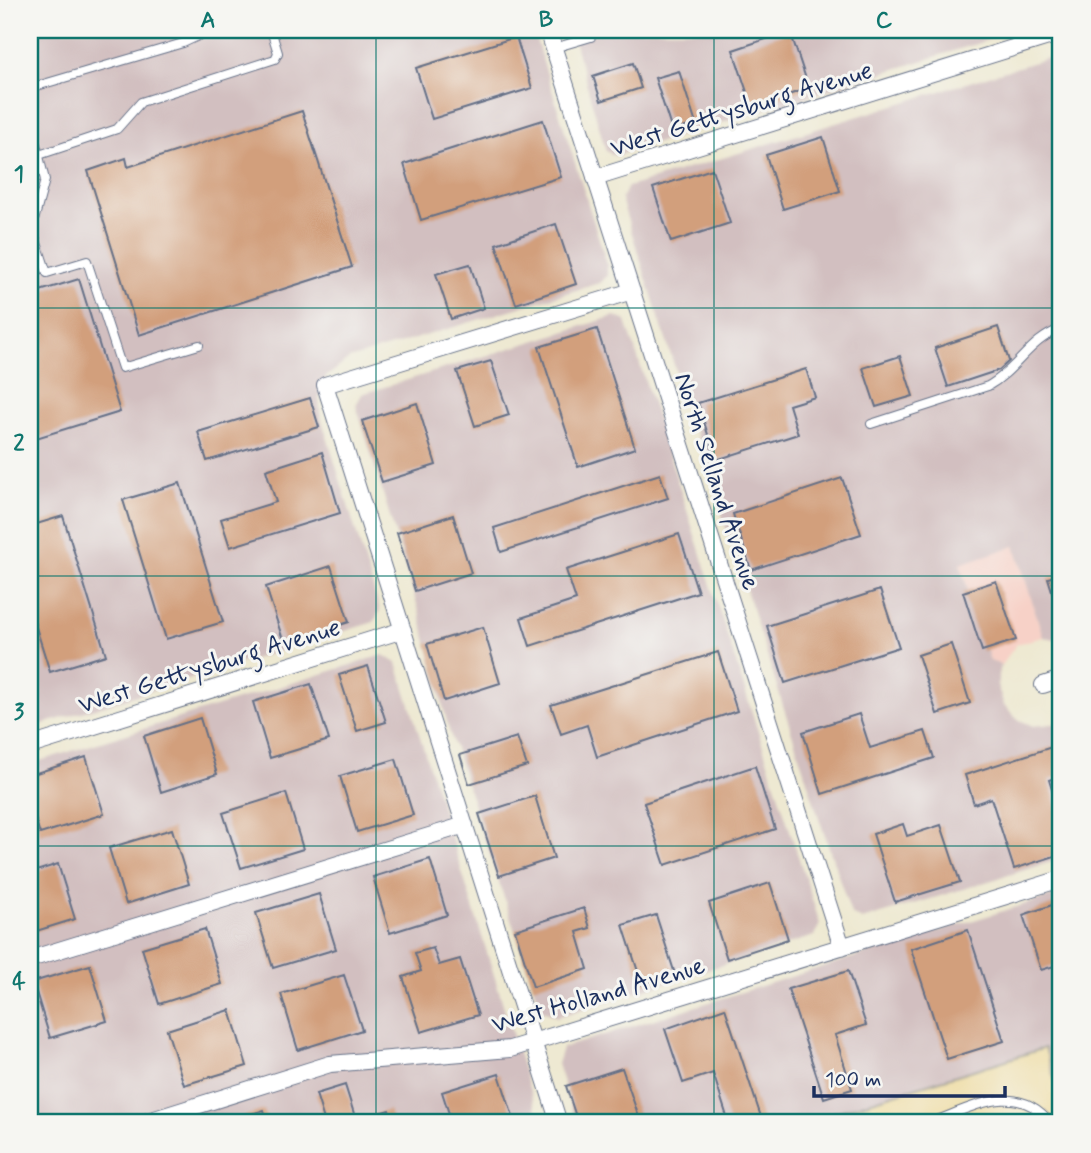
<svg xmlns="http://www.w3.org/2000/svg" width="1091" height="1153" viewBox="0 0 1091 1153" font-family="Mynerve,sans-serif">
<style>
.built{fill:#f7d1c7}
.industrial{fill:#d2bfc0}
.sand{fill:#eeda9e;stroke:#84847e;stroke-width:2}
.building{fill:#d29f7b}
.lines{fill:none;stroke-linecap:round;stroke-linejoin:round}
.service-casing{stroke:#657087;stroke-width:10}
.minor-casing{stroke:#657087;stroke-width:18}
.service{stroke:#fff;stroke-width:8}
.minor{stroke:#fff;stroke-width:16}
.grid{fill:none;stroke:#0f766e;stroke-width:2;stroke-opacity:0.55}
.labels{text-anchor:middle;stroke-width:6;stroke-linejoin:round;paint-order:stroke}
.street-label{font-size:26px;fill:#1b2f5e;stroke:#f6f6f2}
.neatline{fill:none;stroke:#0f766e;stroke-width:2.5}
.grid-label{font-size:23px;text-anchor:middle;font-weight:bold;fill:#0f766e}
</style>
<rect width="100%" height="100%" fill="#f6f6f2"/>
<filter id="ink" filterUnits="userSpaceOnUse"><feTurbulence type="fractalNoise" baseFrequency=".0143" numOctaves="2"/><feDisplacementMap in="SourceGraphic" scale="14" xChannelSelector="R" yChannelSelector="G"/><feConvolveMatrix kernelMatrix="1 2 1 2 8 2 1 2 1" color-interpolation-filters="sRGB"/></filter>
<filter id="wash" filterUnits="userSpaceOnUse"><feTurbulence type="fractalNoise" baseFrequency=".00686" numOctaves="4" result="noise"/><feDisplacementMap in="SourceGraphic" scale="28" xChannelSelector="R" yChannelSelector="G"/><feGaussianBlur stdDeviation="1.57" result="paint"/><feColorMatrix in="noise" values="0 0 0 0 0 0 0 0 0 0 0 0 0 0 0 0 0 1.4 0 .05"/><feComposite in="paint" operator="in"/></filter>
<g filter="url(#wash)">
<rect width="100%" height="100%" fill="#eee9d2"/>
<!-- built -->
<path class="built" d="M1015,546l28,91 -26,7 -16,21 -11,-4 -30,-98z"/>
<!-- industrial -->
<path class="industrial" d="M30,30h503l74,234v12l-8,7 -250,76 -23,18 -7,19 1,18 60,196 -6,12 -344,106z
M571,30h450l-406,126 -9,-5z
M1061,54v586l-18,-3 -28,-91 -55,18 30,97 11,4 -4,20 7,20 13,14 16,7 28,-3v136l-199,61 -11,-6 -31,-93 -199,-622 7,-12z
M615,316l11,5 194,603 -6,12 -257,81 -16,-7 -92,-280 -28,-112 -65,-213 6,-11z
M383,655l14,8 143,460h-510v-359z
M1061,893v207l-16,-52 -245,75h-224l-19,-59 5,-16z"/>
<!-- sand -->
<path class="sand" d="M1045,1048l16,52v23h-261z"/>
<g id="blocks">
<!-- building -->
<path class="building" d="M790,31l19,57 -57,19 -19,-57z
M516,37l16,51 -100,31 -16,-51z
M633,63l8,25 -40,13 -8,-25z
M679,71l17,53 -24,7 -17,-53z
M302,111l50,156 -213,68 -51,-164 38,-13 2,9z
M543,120l18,57 -140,43 -17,-56z
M823,137l17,54 -57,18 -17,-54z
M712,169l18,54 -59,19 -18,-54z
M556,224l20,60 -60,20 -20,-60z
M470,264l14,44 -33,11 -15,-45z
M79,279l41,133 -90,28v-146z
M998,327l11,34 -10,9 -51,17 -13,-39z
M597,329l38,119 -57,19 -39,-120z
M900,356l13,40 -37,11 -13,-39z
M491,361l18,54 -34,11 -18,-55z
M806,369l9,28 -26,8 9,29 -82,26 -18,-57z
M310,398l9,29 -112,34 -9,-29z
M417,403l19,62 -54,17 -20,-61z
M322,452l18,61 -110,34 -9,-28 55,-17 -10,-32z
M660,474l8,24 -167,54 -7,-24z
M842,478l19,56 -110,36 -18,-56z
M180,483l43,139 -57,17 -43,-139z
M453,515l18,58 -56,18 -18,-58z
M63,516l43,139 -56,17 -20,-64v-82z
M679,534l19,58 -168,54 -9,-28 55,-18 -10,-30z
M331,566l18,56 -65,21 -18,-56z
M1061,574v40h-2l-11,-36z
M996,581l20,59 -34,11 -19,-59z
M880,590l19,57 -114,36 -18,-57z
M483,627l17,56 -56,18 -17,-57z
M951,644l19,59 -33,11 -19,-59z
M718,652l19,59 -140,46 -10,-32 -26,9 -10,-29z
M368,666l18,56 -29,9 -18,-56z
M311,684l18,56 -59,18 -17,-56z
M859,714l11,34 55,-17 9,27 -112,36 -19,-62z
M200,718l17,56 -56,18 -17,-56z
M517,737l10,29 -58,18 -9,-29z
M1061,744v32l-12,4 12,39v35l-47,15 -23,-71 -17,6 -9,-29z
M86,757l18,57 -64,20 -10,-32v-27z
M396,759l17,56 -56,17 -17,-56z
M755,766l20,63 -110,36 -21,-62z
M286,793l17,56 -62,19 -18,-55z
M535,796l19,62 -55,18 -20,-62z
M903,824l4,12 34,-11 19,57 -65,20 -22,-68z
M172,829l17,55 -63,20 -17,-56z
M430,859l17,56 -57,18 -17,-56z
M58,864l17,55 -45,14v-60z
M770,883l18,56 -61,20 -18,-56z
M319,894l17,55 -63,19 -17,-55z
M1061,902v62l-20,6 -18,-55z
M584,908l6,20 -13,4 11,37 -55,18 -18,-57z
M656,915l19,59 -33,10 -19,-59z
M205,929l17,55 -63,20 -17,-56z
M968,930l36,111 -57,18 -36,-110z
M433,948l6,17 21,-6 18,56 -57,17 -18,-55 18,-6 -6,-18z
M90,965l17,56 -57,17 -17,-56z
M848,971l18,54 -31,10 17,54 -28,9 -36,-109z
M344,975l18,55 -64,20 -17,-56z
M725,1008l38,115h-34l-16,-50 -30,10 -18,-54z
M230,1010l17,56 -63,19 -17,-55z
M622,1068l19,55h-63l-12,-37z
M499,1074l16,49h-63l-10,-31z
M345,1085l11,35 33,-10 4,13h-68l-9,-29z
M264,1110l4,13h-38v-2z"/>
</g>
</g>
<g filter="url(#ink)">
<use href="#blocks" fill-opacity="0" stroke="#657087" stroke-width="2"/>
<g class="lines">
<!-- service casing -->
<g class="service-casing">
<path id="service" d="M554,48l37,-11
M30,88l153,-45 28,-13
M30,121l15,59 -13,48 15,45 40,-12 35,107 77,-23
M36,156l81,-27 24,-27 134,-43 3,-6 -7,-23
M871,424l117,-38c29,-16 42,-47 73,-57
M929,1123c43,-15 87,-44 122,0"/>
</g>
<!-- minor casing -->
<g class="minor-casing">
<path id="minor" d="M548,30l294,917
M595,178l466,-145
M1043,685l18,-6
M30,746l373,-116
M30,959l435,-134
M142,1123l188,-59 180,-15 551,-170
M559,1123l-234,-738 307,-94"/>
</g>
<!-- service -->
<use href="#service" class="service"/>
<!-- minor -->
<use href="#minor" class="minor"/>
</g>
</g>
<!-- grid -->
<path class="grid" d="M376,30v1093M714,30v1093M30,308h1031M30,576h1031M30,846h1031"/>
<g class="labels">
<!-- street labels -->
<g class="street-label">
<text transform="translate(741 108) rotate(-17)" y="9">West Gettysburg Avenue</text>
<text transform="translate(718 481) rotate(72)" y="9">North Selland Avenue</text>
<text transform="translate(209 665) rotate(-17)" y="9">West Gettysburg Avenue</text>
<text transform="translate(598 994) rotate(-16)" y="9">West Holland Avenue</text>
</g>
</g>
<!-- margin -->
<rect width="1091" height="1153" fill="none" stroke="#f6f6f2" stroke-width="77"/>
<!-- scale -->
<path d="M814 1086v10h191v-10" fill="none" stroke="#1b2f5e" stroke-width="3.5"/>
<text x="825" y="1086" font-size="21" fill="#1b2f5e" stroke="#f6f6f2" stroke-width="5" paint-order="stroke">100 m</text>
<rect x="38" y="38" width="1014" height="1076" class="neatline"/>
<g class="grid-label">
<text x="208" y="27">A</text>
<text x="546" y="27">B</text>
<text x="884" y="27">C</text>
<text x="19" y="181">1</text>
<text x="19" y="450">2</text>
<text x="19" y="719">3</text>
<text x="19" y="988">4</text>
</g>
</svg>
